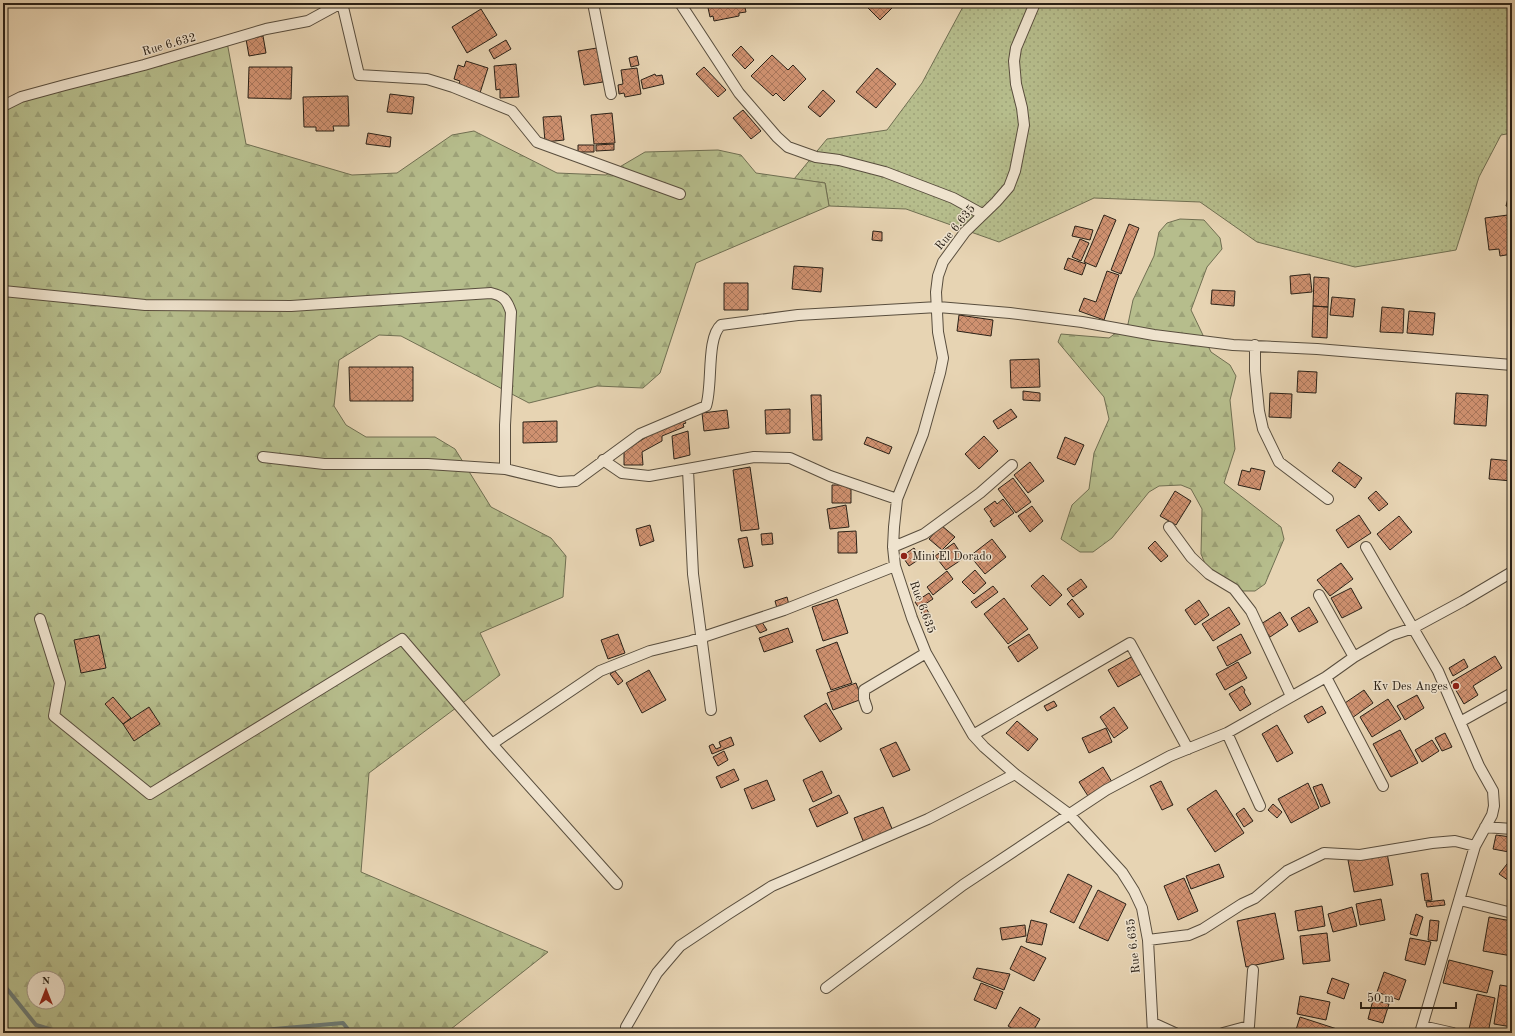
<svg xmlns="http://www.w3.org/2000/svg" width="1515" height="1036" viewBox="0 0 1515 1036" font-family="'Old Standard TT',serif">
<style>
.grass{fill:url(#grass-dots);stroke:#706f52}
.forest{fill:url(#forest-firs);stroke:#706f52;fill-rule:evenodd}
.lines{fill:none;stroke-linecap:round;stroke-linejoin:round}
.stream{stroke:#6c7b76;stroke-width:4}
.building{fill:url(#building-cross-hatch);stroke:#2a2117}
.street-casing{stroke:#594e3e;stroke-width:12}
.street{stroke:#efe3ce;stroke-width:10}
.poi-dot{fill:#8f2418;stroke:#efe3ce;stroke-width:1.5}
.labels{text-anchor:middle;stroke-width:3;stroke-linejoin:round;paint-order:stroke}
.street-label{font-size:12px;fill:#2a2117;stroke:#efe3ce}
.poi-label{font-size:12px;fill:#2a2117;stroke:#efe3ce;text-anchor:start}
</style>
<defs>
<pattern id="grass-dots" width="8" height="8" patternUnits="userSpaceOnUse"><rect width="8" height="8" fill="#b6bd8c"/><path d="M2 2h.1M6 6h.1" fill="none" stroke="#9da278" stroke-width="1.8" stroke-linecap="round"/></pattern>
<pattern id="forest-firs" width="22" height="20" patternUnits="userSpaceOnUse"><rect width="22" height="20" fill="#b6bd8c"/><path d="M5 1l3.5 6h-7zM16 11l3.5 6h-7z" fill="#9da278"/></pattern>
<pattern id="building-cross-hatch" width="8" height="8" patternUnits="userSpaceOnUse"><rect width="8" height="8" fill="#cf9170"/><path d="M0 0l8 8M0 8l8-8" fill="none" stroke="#a8765b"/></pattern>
</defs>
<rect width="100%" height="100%" fill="#e7d4b3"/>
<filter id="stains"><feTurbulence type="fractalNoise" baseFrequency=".005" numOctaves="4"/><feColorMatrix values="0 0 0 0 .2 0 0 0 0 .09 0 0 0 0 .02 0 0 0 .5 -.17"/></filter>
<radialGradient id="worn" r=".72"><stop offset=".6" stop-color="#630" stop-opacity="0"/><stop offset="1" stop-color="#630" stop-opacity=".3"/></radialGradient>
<!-- grass -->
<path class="grass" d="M965,3h547v130l-11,2 -22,42 -23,73 -101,17 -98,-25 -57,-40 -106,-4 -95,44 -93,-33 -77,-3 -4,-23 -31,-4 33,-40 60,-9 35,-47z"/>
<!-- forest -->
<path class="forest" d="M227,42l19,102 106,31 45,-2 55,-38 22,-4 83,42 49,2 39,-23 73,-2 23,5 15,18 69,10 4,23 -133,57 -36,110 -17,15 -46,-2 -68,17 -128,-67 -22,-1 -40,25 -5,46 12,19 20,12h69l20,12 36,58 60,31 15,18 -3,41 -83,36 20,42 -131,98 -8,99 187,80 -102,81h-443v-927zM34,978h24v24h-24z
M1180,219l24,1 16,18 2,11 -15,18 -16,43 20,42 19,13 6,11 -6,24 5,49 -11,34 57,44 3,12 -19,45 -10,7h-12l-30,-16 -7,-9 -5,-12 1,-45 -11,-20 -10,-4 -22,1 -10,6 -37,46 -19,14h-13l-19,-13 11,-34 17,-16 5,-36 15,-34 -5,-22 -46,-55 3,-8 48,4 19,-14 5,-24 21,-44 5,-24 8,-9z"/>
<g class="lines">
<!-- stream -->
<path class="stream" d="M3,984l33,41 27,8
M229,1033l114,-10 8,10"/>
</g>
<!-- building -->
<path class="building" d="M707,3h37l2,9 -7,1v3l-25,5 -1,-5 -3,1z
M873,3h24l-17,17 -12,-12z
M481,9l16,26 -30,18 -15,-26z
M263,36l3,17 -17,3 -3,-17z
M506,40l5,9 -17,10 -5,-9z
M741,46l13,14 -9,9 -13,-14z
M597,48l6,34 -19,3 -6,-34z
M772,55l16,15 5,-5 13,14 -22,22 -8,-8 -3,3 -22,-20z
M637,56l2,9 -8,2 -2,-9z
M466,61l22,7 -8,25 -22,-7 2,-5 -6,-2 4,-14 6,2z
M516,64l3,33 -19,1v-9l-4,1 -2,-24z
M249,67h43l-1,32 -43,-1z
M704,67l22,23 -8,7 -22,-23z
M637,68l4,26 -16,3 -1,-4 -5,1 -1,-9 5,-1 -2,-14z
M877,68l19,16 -20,24 -20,-16z
M655,74l1,2 6,-1 2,9 -21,5 -2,-9z
M823,90l12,11 -15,16 -12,-10z
M390,94l24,3 -2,17 -25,-2z
M348,96l1,30h-16l1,5h-18v-4h-12l-1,-30z
M743,110l18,21 -10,8 -18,-21z
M612,113l3,30 -21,1 -3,-29z
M561,116l3,24 -19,2 -2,-25z
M368,133l23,4 -1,10 -24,-3z
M614,144v6l-18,1v-6z
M578,145h16v7h-16z
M1512,183v25l-6,-2z
M1104,215l12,5 -20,47 -12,-5z
M1508,215l1,7h3v32l-12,2 -1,-7 -10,1 -4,-32z
M1129,224l10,4 -18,46 -10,-4z
M1075,226l18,4 -3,10 -18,-4z
M873,231l9,1v9l-10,-1z
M1080,239l9,4 -8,18 -9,-4z
M1068,258l18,6 -4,11 -18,-6z
M794,266l29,2 -2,24 -29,-3z
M1107,271l12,4 -15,45 -25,-9 5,-13 12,4z
M1310,274l2,18 -21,2 -1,-18z
M1314,277l15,1 -1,29 -15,-1z
M724,283h24v27h-24z
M1212,290l23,1 -1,15 -23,-2z
M1332,297l23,2 -2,18 -23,-2z
M1313,306l15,1 -1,31 -15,-1z
M1382,307l22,2 -1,24 -23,-1z
M1409,311l26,2 -2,22 -26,-2z
M959,315l34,5 -2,16 -34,-5z
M1039,359l1,28 -29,1 -1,-28z
M349,367h64v34h-63z
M1298,371l19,1 -1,21 -19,-1z
M1023,391l17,2v8l-17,-1z
M1270,393l22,1 -1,24 -22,-1z
M1456,393l32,2 -2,31 -32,-2z
M811,395h10l1,45h-9z
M790,409v24l-24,1 -1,-24z
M1011,409l6,8 -19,12 -5,-8z
M727,410l2,18 -25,3 -2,-18z
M684,420l2,3 -3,1 1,3 -22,9v5l-20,11 1,13h-19v-14l32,-20z
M557,421v21l-34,1v-21z
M688,431l2,24 -16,4 -2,-23z
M984,436l14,15 -19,18 -14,-15z
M867,437l25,10 -3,7 -25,-10z
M1065,437l19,8 -9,20 -18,-7z
M1491,459l21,2v20l-23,-2z
M1030,462l14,19 -16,12 -14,-18z
M1339,462l23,16 -7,10 -23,-17z
M750,467l9,62 -18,2 -8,-61z
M1251,468l14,3 -5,19 -22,-5 4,-15 8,2z
M1013,478l18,24 -15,11 -18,-24z
M832,485h19v18h-19z
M1175,491l16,10 -15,24 -16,-9z
M1376,491l12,13 -9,7 -11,-13z
M1003,499l11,14 -20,14 -4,-6 2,-1 -8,-11 11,-8 2,3z
M846,505l3,22 -19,2 -3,-20z
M1032,506l11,15 -13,11 -12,-16z
M1359,515l12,18 -23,15 -12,-18z
M1399,516l13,16 -22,18 -13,-16z
M650,525l4,16 -14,5 -4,-17z
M941,525l14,12 -13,13 -13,-11z
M856,531l1,22h-19v-21z
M772,533l1,11 -11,1 -1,-11z
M747,537l6,29 -9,2 -6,-29z
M992,539l14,18 -21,17 -15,-18z
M1155,541l13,15 -7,6 -13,-14z
M954,543l10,15 -18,12 -11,-14z
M914,548l7,10 -12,8 -7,-10z
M1341,563l12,16 -23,17 -13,-16z
M975,570l11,13 -12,11 -12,-12z
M947,571l6,8 -20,16 -6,-8z
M1043,575l19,20 -12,11 -19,-20z
M1081,579l6,8 -14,10 -6,-8z
M993,586l5,6 -22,16 -5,-6z
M1351,588l11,20 -20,10 -11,-20z
M929,593l4,6 -14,9 -4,-6z
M787,597l2,8 -12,3 -2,-7z
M1004,598l24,31 -20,15 -24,-30z
M837,599l11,34 -25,8 -11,-34z
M1072,599l12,15 -5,4 -12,-14z
M1199,600l10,15 -14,10 -10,-15z
M924,605l5,8 -5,3 -5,-8z
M1229,607l11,17 -27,17 -11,-17z
M1309,607l9,15 -19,10 -8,-14z
M1280,612l8,13 -18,12 -9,-13z
M760,619l7,11 -7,3 -6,-10z
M788,628l5,14 -29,10 -5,-14z
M618,634l7,19 -17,6 -7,-19z
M1029,634l9,14 -20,14 -10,-15z
M1241,634l10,19 -24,13 -10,-19z
M99,635l7,33 -25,5 -7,-33z
M837,642l15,41 -21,7 -15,-40z
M1133,656l10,17 -25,14 -10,-17z
M1495,656l7,12 -29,18 5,9 -14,9 -13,-22z
M1464,659l4,8 -15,9 -4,-8z
M1238,662l9,16 -22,12 -9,-16z
M649,670l17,30 -24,13 -16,-30z
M615,671l8,10 -5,4 -8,-11z
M856,683l6,16 -29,11 -6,-17z
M1242,686l3,4 -1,2 7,12 -11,7 -11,-17z
M1364,690l9,13 -21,15 -10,-13z
M1417,695l7,13 -19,12 -8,-14z
M113,697l18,21 -8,6 -18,-20z
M1388,699l13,20 -29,18 -12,-20z
M1054,701l3,5 -10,5 -3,-5z
M826,703l16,26 -22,13 -16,-26z
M1322,706l4,7 -18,10 -4,-7z
M149,707l11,17 -26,17 -11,-17z
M1114,707l14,21 -14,10 -14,-21z
M1017,721l21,18 -10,12 -22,-18z
M1277,725l16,28 -16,9 -15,-28z
M1106,728l6,14 -23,11 -7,-15z
M1400,730l18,33 -27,14 -18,-33z
M1445,733l7,14 -10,4 -7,-13z
M731,737l3,8 -22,9 -3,-8 4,-2 3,5 5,-2 -2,-5z
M1432,740l7,11 -17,11 -7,-12z
M896,742l14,28 -17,7 -13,-28z
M724,751l4,9 -10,6 -5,-9z
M1103,767l9,15 -24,14 -9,-14z
M734,769l5,11 -18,8 -5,-11z
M822,771l10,22 -19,9 -10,-22z
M767,780l8,20 -23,9 -8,-20z
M1161,781l12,24 -11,5 -12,-24z
M1308,783l11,25 -28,15 -13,-24z
M1322,784l8,19 -9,4 -8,-20z
M1216,790l28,43 -29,19 -28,-43z
M839,795l9,18 -31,14 -8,-18z
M1273,804l9,8 -5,6 -9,-8z
M883,807l10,24 -29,12 -10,-25z
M1244,808l9,13 -9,6 -8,-13z
M1496,835l15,2 -2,15 -16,-3z
M1387,853l6,32 -39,7 -6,-32z
M1511,859h1v24l-13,-9z
M1219,864l5,13 -33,12 -5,-13z
M1428,873l4,27 -7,1 -4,-27z
M1068,874l24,12 -18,37 -24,-11z
M1184,878l14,33 -20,9 -14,-34z
M1098,890l28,14 -18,37 -29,-13z
M1381,899l4,21 -25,5 -4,-21z
M1444,900l1,5 -18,2 -1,-5z
M1322,906l3,20 -27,5 -3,-20z
M1352,907l5,19 -24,6 -5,-18z
M1275,913l9,46 -38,8 -9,-46z
M1416,914l7,3 -6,19 -7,-2z
M1489,917l23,4v35l-29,-5z
M1031,920l16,4 -5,21 -16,-3z
M1430,920l9,1 -2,20 -9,-1z
M1025,925l1,11 -24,4 -2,-12z
M1327,933l3,28 -27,3 -3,-28z
M1410,938l21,4 -6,23 -20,-5z
M1021,946l25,12 -12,23 -24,-12z
M1449,960l44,11 -6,22 -44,-10z
M977,968l33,6 -6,16 -31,-12z
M1384,972l22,8 -7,20 -22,-8z
M1332,978l17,6 -5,15 -17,-6z
M981,983l22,9 -7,17 -22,-9z
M1500,985l12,2v40l-18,-3z
M1477,994l18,4 -7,35 -19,-4z
M1300,996l30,6 -4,18 -29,-6z
M1373,1000l16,4 -6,19 -15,-4z
M1020,1007l20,12 -8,14h-13l-11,-7z
M1300,1017l37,12 -1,4h-41z"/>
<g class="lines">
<!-- street casing -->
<g class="street-casing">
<path id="street" d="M342,3l17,72 68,4 26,8 59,24 25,31 143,52
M593,3l18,91
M680,3l59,90 38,44 11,10 28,10 23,3 46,12 68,26 29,16
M1035,3l-19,45 -2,13 2,23 6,24 2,17 -9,46 -6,16 -13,15 -31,30 -22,30 -5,14 -2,16 2,40 5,26 -3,15 -17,61 -26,65 -3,28 -1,20 2,19 17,52 14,35 47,82 11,12 31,27 54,40 53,58 12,19 8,17 6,32 5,93
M3,106l18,-9 44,-12 79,-20 122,-36 42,-8 33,-18
M3,291l142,14 146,1 200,-13c13,3 16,7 20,19l-6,113v44
M1255,345v26l4,40 4,18 16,33 49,37
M263,457l61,7h104l77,5 54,13 17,-1 64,-47 66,-28c7,-20 0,-68 15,-81l77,-10 140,-8 72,6 72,9 72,13 79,10 84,4 195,16
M603,460l19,13 27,3 105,-19 36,1 40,18 67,23
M688,470l5,104 18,136
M1169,527l22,30 18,17 25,15 17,22 40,85
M893,547l31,-13 56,-41 32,-28
M1366,547l72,124 41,95 14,25 1,15 -2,9 -17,31 -55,187
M1319,595l35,62
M40,619l20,64 -6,33 96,78 252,-155 90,105 125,140
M1326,677l57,109
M867,708l-3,-9v-9l62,-37
M1460,722l52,-29
M1227,733l33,73
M973,735l157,-92 58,106
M492,744l108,-73 50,-20 41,-10 93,-31 111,-44
M1485,827l27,2
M1460,900l52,13
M1148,940l41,-5 14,-6 39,-25 13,-6 32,-27 37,-18 36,2 72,-12 23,-2 20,5
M826,988l137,-103 143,-95 64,-34 57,-23 99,-56 28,-20 38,-22 21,-7 50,-27 49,-29
M1153,1023l22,10
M1422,1026l31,7
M626,1027l31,-54 23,-27 48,-32 44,-28 156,-67 87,-45
M1223,1033l26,-7 4,-56"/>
</g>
<!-- street -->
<use href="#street" class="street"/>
</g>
<!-- markers -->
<g class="poi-dot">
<circle cx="904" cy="556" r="4"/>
<circle cx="1456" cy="686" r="4"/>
</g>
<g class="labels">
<!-- street labels -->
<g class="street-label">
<text transform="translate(169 44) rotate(-16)" y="4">Rue 6.632</text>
<text transform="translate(955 227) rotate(-50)" y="4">Rue 6.635</text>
<text transform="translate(923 607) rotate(70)" y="4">Rue 6.635</text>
<text transform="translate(1133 946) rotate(-96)" y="4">Rue 6.635</text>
</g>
<!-- poi labels -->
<g class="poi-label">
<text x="912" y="560">Mini El Dorado</text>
<text x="1448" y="690" text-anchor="end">Kv Des Anges</text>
</g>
</g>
<!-- margin -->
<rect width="1515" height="1036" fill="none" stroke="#e7d4b3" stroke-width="16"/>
<rect x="4" y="4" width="1507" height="1028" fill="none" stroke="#2a2117" stroke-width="2"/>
<rect x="8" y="8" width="1499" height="1020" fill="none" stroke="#2a2117"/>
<!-- north arrow -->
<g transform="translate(46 990)"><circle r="19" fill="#efe3ce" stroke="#a09585"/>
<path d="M0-3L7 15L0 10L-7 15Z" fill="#8f2418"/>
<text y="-6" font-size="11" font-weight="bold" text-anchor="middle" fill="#2a2117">N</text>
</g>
<!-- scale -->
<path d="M1361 1002v6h95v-6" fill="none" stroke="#2a2117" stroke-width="2"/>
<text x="1367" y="1002" font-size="12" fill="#2a2117" stroke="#efe3ce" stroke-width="3" paint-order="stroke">50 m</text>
<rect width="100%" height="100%" filter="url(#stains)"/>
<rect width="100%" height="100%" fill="url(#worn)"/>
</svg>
